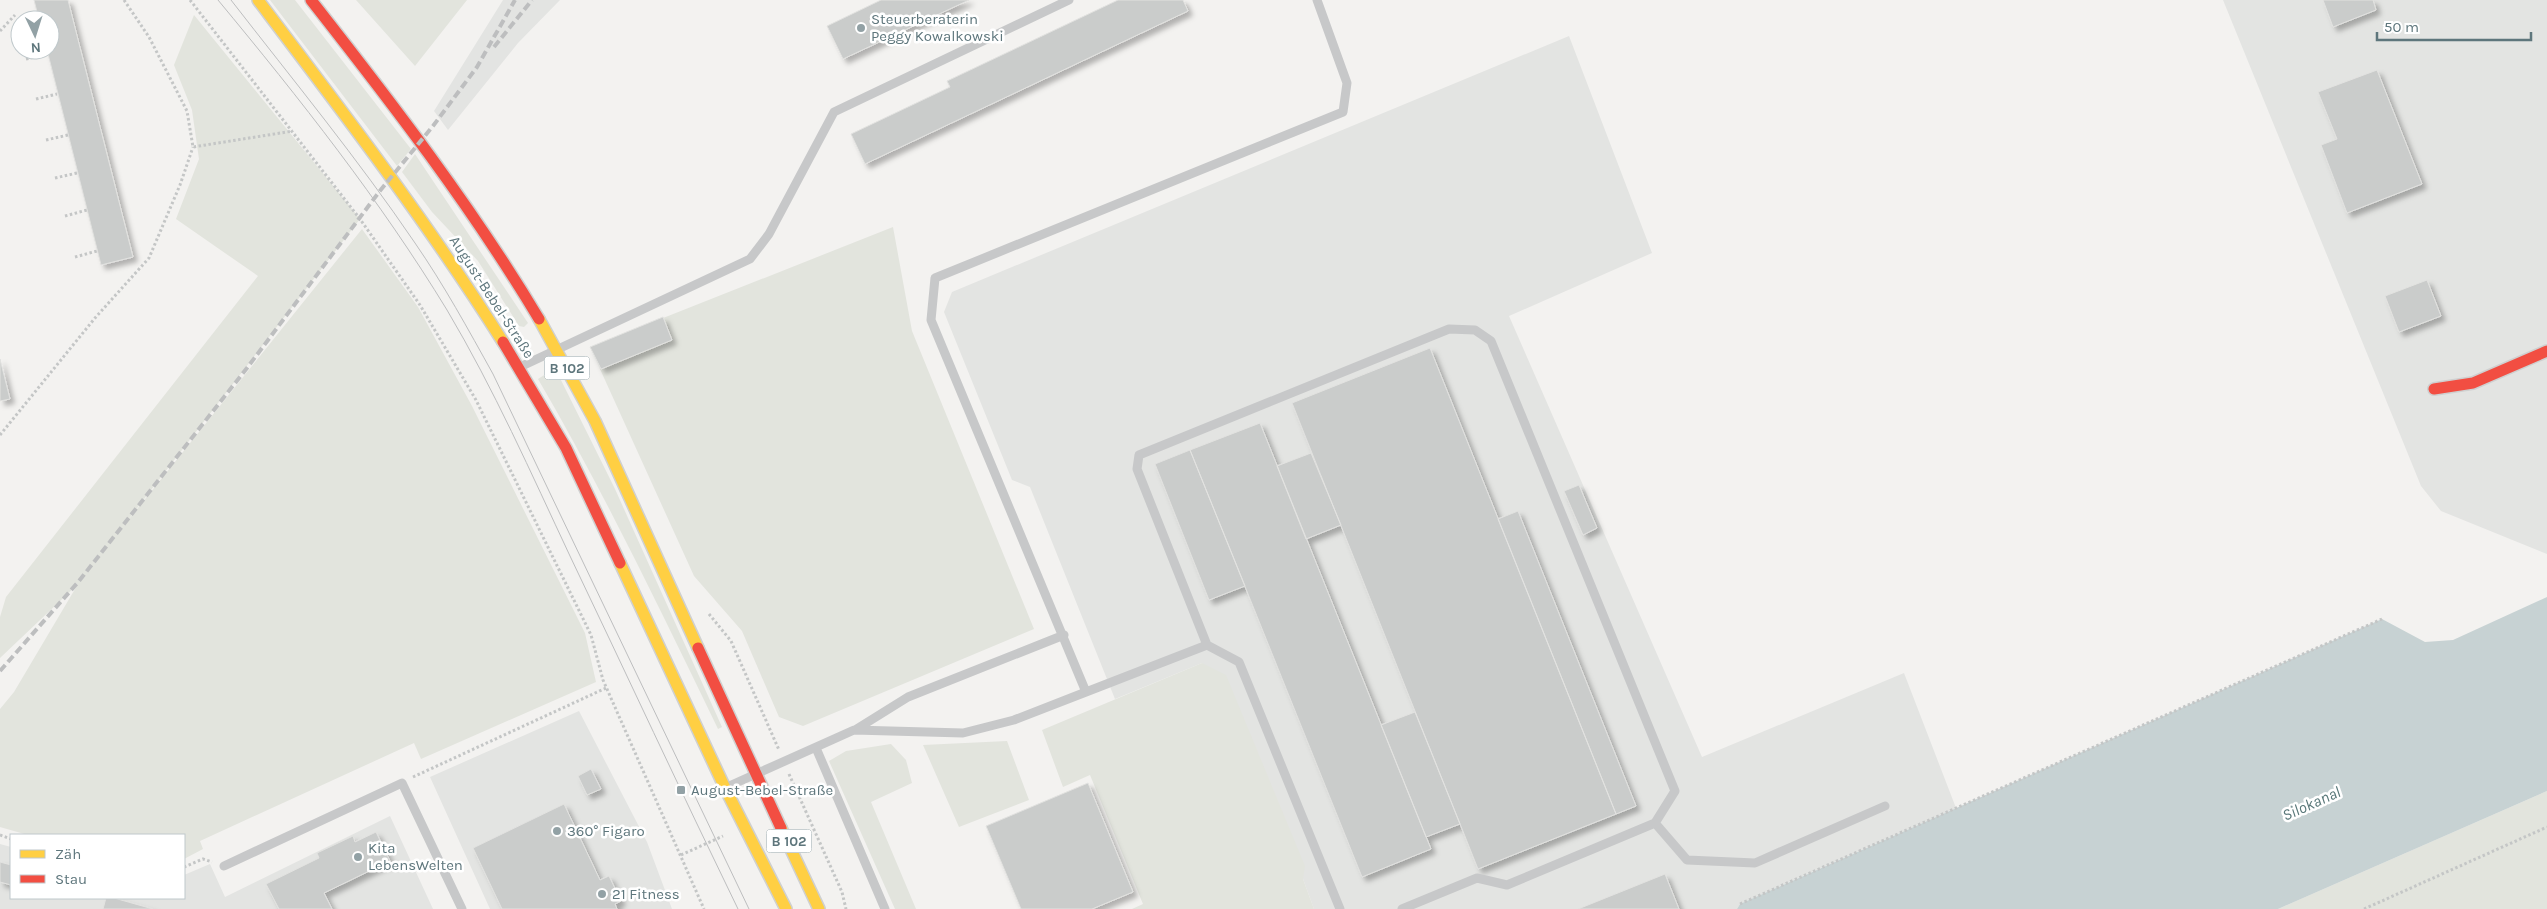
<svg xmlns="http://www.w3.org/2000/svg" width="2547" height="909" viewBox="0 0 2547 909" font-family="Karla,sans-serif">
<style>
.built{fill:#e3e4e2}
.green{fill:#e2e4dd}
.water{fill:#c7d2d3}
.building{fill:#cacccb;stroke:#e2e2e0;filter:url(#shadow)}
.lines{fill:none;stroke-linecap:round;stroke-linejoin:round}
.slow-casing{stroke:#cfd0d0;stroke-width:14}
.jam-casing{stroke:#cfd0d0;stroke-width:14}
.path{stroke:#c4c6c6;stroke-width:3;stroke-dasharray:2.5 2.5;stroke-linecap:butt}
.lane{stroke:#c7c8c9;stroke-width:9}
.slow{stroke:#ffcf43;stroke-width:11}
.jam{stroke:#f24e42;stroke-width:11}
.tram{stroke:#bdbebf;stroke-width:1}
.rail{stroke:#bdbebf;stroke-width:4;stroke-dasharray:8 4;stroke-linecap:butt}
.poi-dot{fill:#92a1a5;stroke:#fff;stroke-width:2}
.labels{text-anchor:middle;stroke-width:5;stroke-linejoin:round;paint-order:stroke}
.shield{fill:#fff;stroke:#8e9fa3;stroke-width:1}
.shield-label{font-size:14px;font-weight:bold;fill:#5e767c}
.poi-label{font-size:15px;fill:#5e767c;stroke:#fff;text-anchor:start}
.street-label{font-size:15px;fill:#5e767c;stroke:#fff}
.water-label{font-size:16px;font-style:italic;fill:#587778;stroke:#fff}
</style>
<defs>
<filter id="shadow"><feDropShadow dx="4.5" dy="4.5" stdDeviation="2.5" flood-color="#0004"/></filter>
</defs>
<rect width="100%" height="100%" fill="#f3f2f0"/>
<!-- built -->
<path class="built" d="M503,0h57l-42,43 -70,87 -14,-19z
M2223,0h324v554l-106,-43 -20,-25z
M1569,36l83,217 -143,63 193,441 202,-84 52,135 -216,96 -3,5h-423l-11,-30 -101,-216 -87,36 -85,-212 -18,-7 -68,-168 8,-20z
M579,711l68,131 25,67h-182l-60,-132z
M390,816l43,93h-433v-65l11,3v51h173v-23l26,-11 15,33z"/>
<!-- green -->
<path class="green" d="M270,0h25l116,149 -14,17z
M356,0h111l-52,66z
M194,15l166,204 -239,310 241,-300 56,78 54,99 113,227 11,49 -175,77 -7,-16 -214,98 3,8 -19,10v-24h-156l-28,-8v-118l14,-17 64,-108 -78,74v-41l6,-20 252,-321 -82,-57 23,-60 -7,-49 -18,-45z
M415,154l113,169 -4,4 -5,-1 -41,-65 -46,-49 -30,-40z
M893,227l19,104 122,298 -231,97 -24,-9 -37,-86 -48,-55 -104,-229z
M555,368l60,121 107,238 -4,2c-57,-118 -114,-237 -180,-350z
M1202,663l24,12 79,191 -2,13 11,30h-182l11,-5 -53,-129 -27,12 -21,-57z
M1007,741l22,59 -70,27 -36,-82z
M891,744l15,16 6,23 -41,19 45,107h-21l-66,-148 17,-10z
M2547,791v118h-269z"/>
<!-- water -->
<path class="water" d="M2547,597v194l-269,118h-541l3,-5 642,-285 43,23 28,-2z"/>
<!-- building -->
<path class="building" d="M34,0h34l65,257 -32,8 -54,-215h3v-30h-11z
M881,0h88l-126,59 -16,-33z
M1118,0h65l5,11 -323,153 -14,-30 99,-47 -3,-6z
M2323,0h50l3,10 -43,17z
M2377,70l45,114 -75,29 -26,-68 16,-6 -19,-47z
M2427,280l14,36 -42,16 -14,-36z
M663,317l9,23 -71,29 -11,-22z
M1430,348l186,466 -138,55 -186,-466z
M0,359l10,40 -10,2z
M1260,423l171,426 -69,28 -172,-427z
M1190,450l55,136 -36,14 -54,-136z
M1311,453l30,72 -35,14 -29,-73z
M1579,485l18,43 -14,7 -19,-44z
M1518,511l118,295 -20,8 -118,-295z
M1415,712l45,112 -34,13 -45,-112z
M591,769l10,20 -14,6 -9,-19z
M1088,783l45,109 -41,17h-71l-35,-83z
M564,804l36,76 9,-4 12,25 -6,3 2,5h-115l-29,-61z
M376,832l14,29 -66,32 8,16h-53l-13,-25 53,-26 -2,-5 36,-17 2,6z
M0,862l11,3v20l-11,-3z
M1665,874l14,35h-101z
M106,898h8l39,11h-50z"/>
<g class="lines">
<!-- slow casing -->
<g class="slow-casing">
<path id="slow" d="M258,0c85,112 170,223 245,342
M539,319l56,102 103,227
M620,563l105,225 61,121
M781,828l38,81"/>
</g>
<!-- jam casing -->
<g class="jam-casing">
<path id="jam" d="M311,0c81,103 161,207 228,319
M503,342l63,106 54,115
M2434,389l39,-6 74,-32
M698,648l83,180"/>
</g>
<!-- path -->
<path class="path" d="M124,0l25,37 38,74 6,36 100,-16
M190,0l170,219 60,86 56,95 115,235 12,45 101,229
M26,20l12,-3
M17,22l3,-1
M0,31l15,-16
M26,59l22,-5
M36,99l21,-5
M46,140l22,-5
M55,178l22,-5
M65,216l22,-6
M75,257l22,-6
M0,435l95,-117 54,-60 31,-73 13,-38
M709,614l22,27 48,109
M789,774l53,118 4,17
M413,777l193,-89
M0,835l11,4
M681,855l42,-19
M184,867l19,-8 9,3
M1740,904l642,-285
M2364,909l183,-82"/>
<!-- lane -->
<path class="lane" d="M522,366l228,-107 19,-25 65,-122 235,-112
M1086,692l121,-47
M855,730l53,-33 156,-62
M816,748l69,161
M727,787l127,-57 109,3 51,-13 72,-28 -155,-372 4,-42 408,-166 4,-29 -30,-83
M1655,823l32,37 68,3 130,-57
M224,866l178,-83 60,126
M1340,909l-101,-247 -32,-17 -70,-176 2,-14 310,-126 26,1 16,11 184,450 -20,32 -148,62 -30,-7 -75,31"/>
<!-- slow -->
<use href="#slow" class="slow"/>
<!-- jam -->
<use href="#jam" class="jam"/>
<!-- tram -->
<path class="tram" d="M218,0c82,99 162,200 229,310 47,79 84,163 123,246 56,117 111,236 168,353
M231,0c62,80 127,159 184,243 29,42 53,86 78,131l256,535"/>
<!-- rail -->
<path class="rail" d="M494,47l38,-47
M0,671l79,-90 168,-213 132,-176 54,-66 44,-59 38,-67"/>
</g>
<!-- markers -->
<g class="poi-dot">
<circle cx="861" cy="28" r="5"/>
<rect x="676" y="785" width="10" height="10" rx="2.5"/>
<circle cx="557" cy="831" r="5"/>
<circle cx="358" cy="857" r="5"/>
<circle cx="602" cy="894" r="5"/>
</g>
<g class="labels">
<!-- shield labels -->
<g class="shield">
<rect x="544.5" y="356.5" width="45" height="23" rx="4"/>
<rect x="766.5" y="829.5" width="45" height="23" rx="4"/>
</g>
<g class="shield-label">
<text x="567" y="373">B 102</text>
<text x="789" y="846">B 102</text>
</g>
<!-- poi labels -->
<g class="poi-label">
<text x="871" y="24">Steuerberaterin<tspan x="871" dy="17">Peggy Kowalkowski</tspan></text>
<text x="691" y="795">August-Bebel-Straße</text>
<text x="567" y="836">360° Figaro</text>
<text x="368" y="853">Kita<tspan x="368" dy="17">LebensWelten</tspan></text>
<text x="612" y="899">21 Fitness</text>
</g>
<!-- street labels -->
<g class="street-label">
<text transform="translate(492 297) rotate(57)" y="5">August-Bebel-Straße</text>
</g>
<!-- water labels -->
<g class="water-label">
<text transform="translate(2311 803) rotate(-24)" y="6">Silokanal</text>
</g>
</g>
<!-- legend -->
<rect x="10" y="834" width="175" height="65" fill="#ffffff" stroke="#bfc8cb"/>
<rect x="20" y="850" width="25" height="8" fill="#ffcf43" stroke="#bfc8cb"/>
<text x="55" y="859" font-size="15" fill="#5e767c">Zäh</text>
<rect x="20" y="875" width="25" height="8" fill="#f24e42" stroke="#bfc8cb"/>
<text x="55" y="884" font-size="15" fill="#5e767c">Stau</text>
<!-- north arrow -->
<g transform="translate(35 35) rotate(176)"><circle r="24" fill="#ffffff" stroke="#bfc8cb"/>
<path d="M0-4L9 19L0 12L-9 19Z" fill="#92a1a5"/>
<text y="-8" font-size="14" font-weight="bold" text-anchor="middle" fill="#5e767c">N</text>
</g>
<!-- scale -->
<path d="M2377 32v8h154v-8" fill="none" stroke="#5e767c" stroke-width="2.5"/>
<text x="2384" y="32" font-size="15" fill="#5e767c" stroke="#ffffff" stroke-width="4" paint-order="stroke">50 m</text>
</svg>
